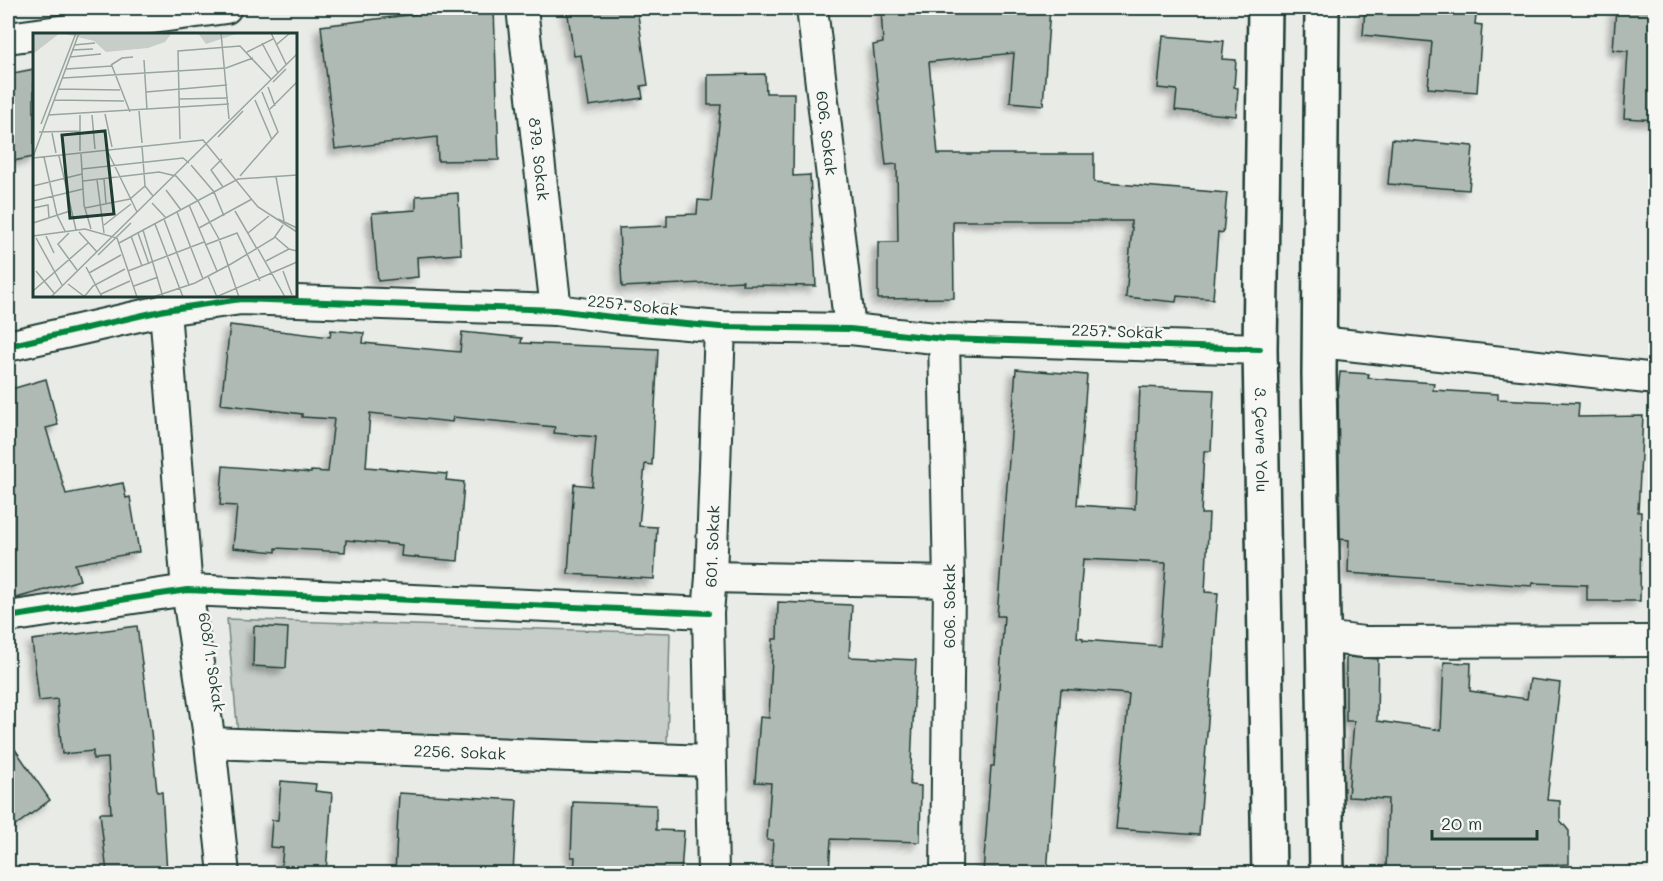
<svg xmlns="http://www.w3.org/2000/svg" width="1663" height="881" viewBox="0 0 1663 881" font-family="Mali,sans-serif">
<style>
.green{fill:#c7cec9;stroke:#73867e;stroke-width:1.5}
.building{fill:#b0bab5;stroke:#1f3d34;stroke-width:1.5;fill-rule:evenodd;filter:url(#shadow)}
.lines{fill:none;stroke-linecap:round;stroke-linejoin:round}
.minor-casing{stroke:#1f3d34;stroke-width:34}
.secondary-casing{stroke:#1f3d34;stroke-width:38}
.minor{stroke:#f6f6f2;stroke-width:30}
.secondary{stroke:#f6f6f2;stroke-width:33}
.cycleway-casing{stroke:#f6f6f2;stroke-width:10}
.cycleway{stroke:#00873e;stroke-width:6}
.labels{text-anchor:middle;stroke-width:5;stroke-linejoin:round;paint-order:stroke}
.street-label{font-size:16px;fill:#1f3d34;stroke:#f6f6f2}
.inset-road{fill:none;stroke:#98a59f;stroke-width:1.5}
.view{fill:#1f3d34;fill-opacity:0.15;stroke:#1f3d34;stroke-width:3}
.inset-edge{fill:none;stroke:#1f3d34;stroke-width:3}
</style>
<defs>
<filter id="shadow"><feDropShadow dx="-5.5" dy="5.5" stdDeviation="3" flood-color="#0004"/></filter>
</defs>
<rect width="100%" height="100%" fill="#e9ebe7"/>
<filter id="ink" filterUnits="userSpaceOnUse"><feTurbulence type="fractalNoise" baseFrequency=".0167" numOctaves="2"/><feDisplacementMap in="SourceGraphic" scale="12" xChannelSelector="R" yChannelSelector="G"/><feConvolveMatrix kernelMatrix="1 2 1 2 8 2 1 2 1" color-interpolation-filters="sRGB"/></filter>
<g filter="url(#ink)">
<!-- green -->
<path class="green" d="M227,619l443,14 -3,112 -429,-11z"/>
<!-- building -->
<path class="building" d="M567,8h70l11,77 -7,1 2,12 -54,8 -8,-51 -7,1z
M881,8h169l-7,97 -33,-3 4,-49 -85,9 9,92h156v28l133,11 -4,40 -5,-1 -5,67 -36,-3 -1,6 -50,-5 6,-70h-1v-6h-178l1,77 -76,1v-57h20l-1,-78 -11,1 -13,-120 10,-2z
M1365,8l111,7 -1,9 7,1 -5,67 -49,-4 4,-46 -69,-7z
M1616,8h40v112l-32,-2 4,-67 -15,-1z
M494,9l5,151 -61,1 -1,-24 -102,12 -14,-123 119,-15z
M1163,36l61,5 -2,18 14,1 -2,27 4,1 -2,28 -61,-6 2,-20 -19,-2z
M34,69v88l-26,5v-88z
M765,74l1,19h28l-1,83 17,-1 6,111 -74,-1 1,-4 -121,6 -3,-59 48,-2v-11l30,-1 1,-14 13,1 10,-96h-13v-30z
M1392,139l81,7 -4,44 -81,-6z
M458,193l3,61 -44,3 1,20 -40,4 -6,-68 44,-3v-14z
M230,325l100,12 1,-7 33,3 -1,10 97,9 2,-20 60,6 -1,5 137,6 -6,116 -7,-1 -6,62 18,1 -3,52 -86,-5 6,-90 18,2 4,-49 -42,-4 1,-6 -102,-10 -1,5 -82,-9 -4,54 81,7 -1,6 18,2 -6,79 -57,-5 1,-11 -56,-5 -1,12 -69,-4v4l-43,-4 4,-42 -17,-1 3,-39 88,7v-2l17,1 6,-53 -32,-2v-3l-81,-10z
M1016,369l71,6 -10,130 58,4 5,-122 74,3 -3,61h-7l-3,63h8l-4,78 13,1 -19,242 -83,-6 13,-135 -68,-5 -14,184h-64l8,-107h3l5,-77 5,-73h-7zM1083,559l83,4 -6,83 -77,-6v-2l-6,-1z
M1340,372l29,2 -1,4 66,5 -1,7 65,4v5l81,4 -1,14 65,-1 -5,96h3l-1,89h-53v-16l-54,-2 -1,3 -184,-13 1,-33 -9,-1 -2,-147z
M46,379l12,46 -12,3 20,66 57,-11 3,15 4,-1 9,55 -64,12 5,16 -67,19 -5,-20v-189z
M778,602l74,3 -3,52 67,3 -6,125 11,1 -1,56 -89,-3 -2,33 -58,-4 2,-28h-6l4,-57 -16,-1 5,-65 9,1 4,-79h4z
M137,626l14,106 6,60h5l5,81h-60l-7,-60h11l-3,-55 -15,1v-8l-31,3 -5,-55 -18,2 -7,-61z
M254,626l34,2 -2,40 -33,-2z
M1346,657l32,2 -1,62 64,9 3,-68 27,1 -1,28 57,8 3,-20 30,4 -13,117 13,1v19l9,11v33l-75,4v5l-61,-2v2h-47l2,-74 -40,-2 6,-76h-8z
M8,739l42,61 -42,31z
M281,781l35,3 -1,7 17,2 -6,79 -45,-2 2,-22 -13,-1 2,-27h6z
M399,793l118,7 -4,73h-118z
M573,802l83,3v25l28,1 -3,42h-107l1,-16h-4z"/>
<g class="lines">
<!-- minor casing -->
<g class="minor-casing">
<g id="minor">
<path id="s1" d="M522,8l34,302"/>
<path id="s2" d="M812,8l38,321"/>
<path d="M8,38l218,-30"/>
<path d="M165,310l22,280 23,153 14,131"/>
<path d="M944,339l5,243 -3,292"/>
<path d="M1320,342l336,37"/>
<path d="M8,346l157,-36 76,-11 315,11 64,8 100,9 130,2 94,10 316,10"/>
<path d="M711,577l238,5"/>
<path d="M8,617l179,-27 521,23"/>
<path d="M1323,637l41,5 292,-1"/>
<path id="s3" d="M210,743l499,18"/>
<path id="s4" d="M713,874l-5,-261 3,-36 9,-250"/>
</g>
</g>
<!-- secondary casing -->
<g class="secondary-casing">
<g id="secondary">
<path id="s5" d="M1265,8l-5,341 9,525"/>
<path d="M1322,8l-3,366 8,500"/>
</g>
</g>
<!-- minor -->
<use href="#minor" class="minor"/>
<!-- secondary -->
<use href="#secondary" class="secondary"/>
<!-- cycleway casing -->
<g class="cycleway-casing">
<path id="cycleway" d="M8,346l157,-36 76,-11 315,11 64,8 100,9 130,2 94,10 316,10
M8,617l179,-27 521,23"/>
</g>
<!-- cycleway -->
<use href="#cycleway" class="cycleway"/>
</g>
</g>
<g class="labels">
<!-- street labels -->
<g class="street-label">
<text dy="6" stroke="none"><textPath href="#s2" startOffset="126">606. Sokak</textPath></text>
<text dy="6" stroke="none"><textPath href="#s1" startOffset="152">879. Sokak</textPath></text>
<text transform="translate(633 305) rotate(6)" y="6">2257. Sokak</text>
<text transform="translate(1117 331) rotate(2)" y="6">2257. Sokak</text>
<text dy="6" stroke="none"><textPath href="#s5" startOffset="432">3. Çevre Yolu</textPath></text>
<text dy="6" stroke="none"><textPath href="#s4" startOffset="328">601. Sokak</textPath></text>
<text transform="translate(949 606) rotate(-90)" y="6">606. Sokak</text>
<text transform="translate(212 662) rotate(81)" y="6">608/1. Sokak</text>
<text dy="6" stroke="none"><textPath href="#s3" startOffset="250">2256. Sokak</textPath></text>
</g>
</g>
<!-- overview -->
<g transform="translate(33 33)">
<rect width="264" height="264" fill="#e9ebe7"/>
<path d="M0,0h27l-27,21zM28,0h111l-7,9 -17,6 -42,4 -12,-11zM165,0h41l-33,11z" fill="#c7cec9"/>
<path class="inset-road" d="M188,0l8,86M238,0l15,31M229,10l16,30M41,12l21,-2M243,12l14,-12M39,17l21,-1M214,19l26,-13M37,24l31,-3M111,27l3,50M78,32l11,-7 11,-1M33,36l46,-3 18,46M30,45l163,-10 27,-10M240,49l13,-13M235,54l7,19M25,56l62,1M113,59l81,-7M146,66l49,-1M21,67l70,1M222,67l17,40M237,76l27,-27M106,78l3,32M72,81l7,33M15,82l181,-11M47,82v36M59,82l3,34M8,91l35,-91M6,99l41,-1M19,100l4,20M185,104l25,-26M147,106l-2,-88 62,-5 31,33M109,113l3,40 8,10M74,117l30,62M48,121l3,51 7,24M26,123l17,74M0,124l46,-124M11,124l13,58 8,16M0,125l170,-18 55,67 39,25M189,126l-11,11 12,17M158,132l23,27 10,24M49,136l101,-11 6,5M207,143l38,-44 -16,-40M243,144l8,44M71,146l2,25M64,147l7,53M50,148l76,-9 17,4 22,25 21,38 20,58M0,153l49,-12M133,157l15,20M0,168l50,-12M119,170l14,15M156,172l28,66M0,175l15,-3 1,13M52,175l45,-9 15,-13M202,178l22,38M144,179l26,67M131,186l25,66M245,186l19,9M0,190l37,-12M122,191l28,73M71,192l27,-21M166,195l53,-29M110,197l20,67M46,199l18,20M36,200l-11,11 19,26M105,200l11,31M215,200l21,-17M0,203l52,-7 32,9 20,59M13,203l8,17M98,203l11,30M242,204l14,12 8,2M3,205l26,47M86,210l119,-64 59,-4M172,212l32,-12 23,48M225,216l27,48M65,222l33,-32M233,228l23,-12M53,234l16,30M3,238l18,22M95,238l76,-29M250,238l9,24M56,240l32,-18M175,243l9,21M35,251l17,13M101,253l24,-9M0,258l55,-48M68,261l29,-13M18,264l246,-243M51,264l9,-11 32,-17M120,264l42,-14 36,-19 43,-26 9,-13M183,264l81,-35"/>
<path class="view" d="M72,98l9,83 -44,4 -8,-83z"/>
<rect width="264" height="264" class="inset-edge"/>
</g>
<!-- margin -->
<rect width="1663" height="881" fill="none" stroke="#f6f6f2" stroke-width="30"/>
<rect x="15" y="15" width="1633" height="851" fill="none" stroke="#1f3d34" stroke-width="2" filter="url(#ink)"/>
<!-- scale -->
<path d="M1432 830v9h105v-9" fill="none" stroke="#1f3d34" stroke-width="3"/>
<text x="1441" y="830" font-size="18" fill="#1f3d34" stroke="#f6f6f2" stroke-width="4.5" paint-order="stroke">20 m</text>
</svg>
